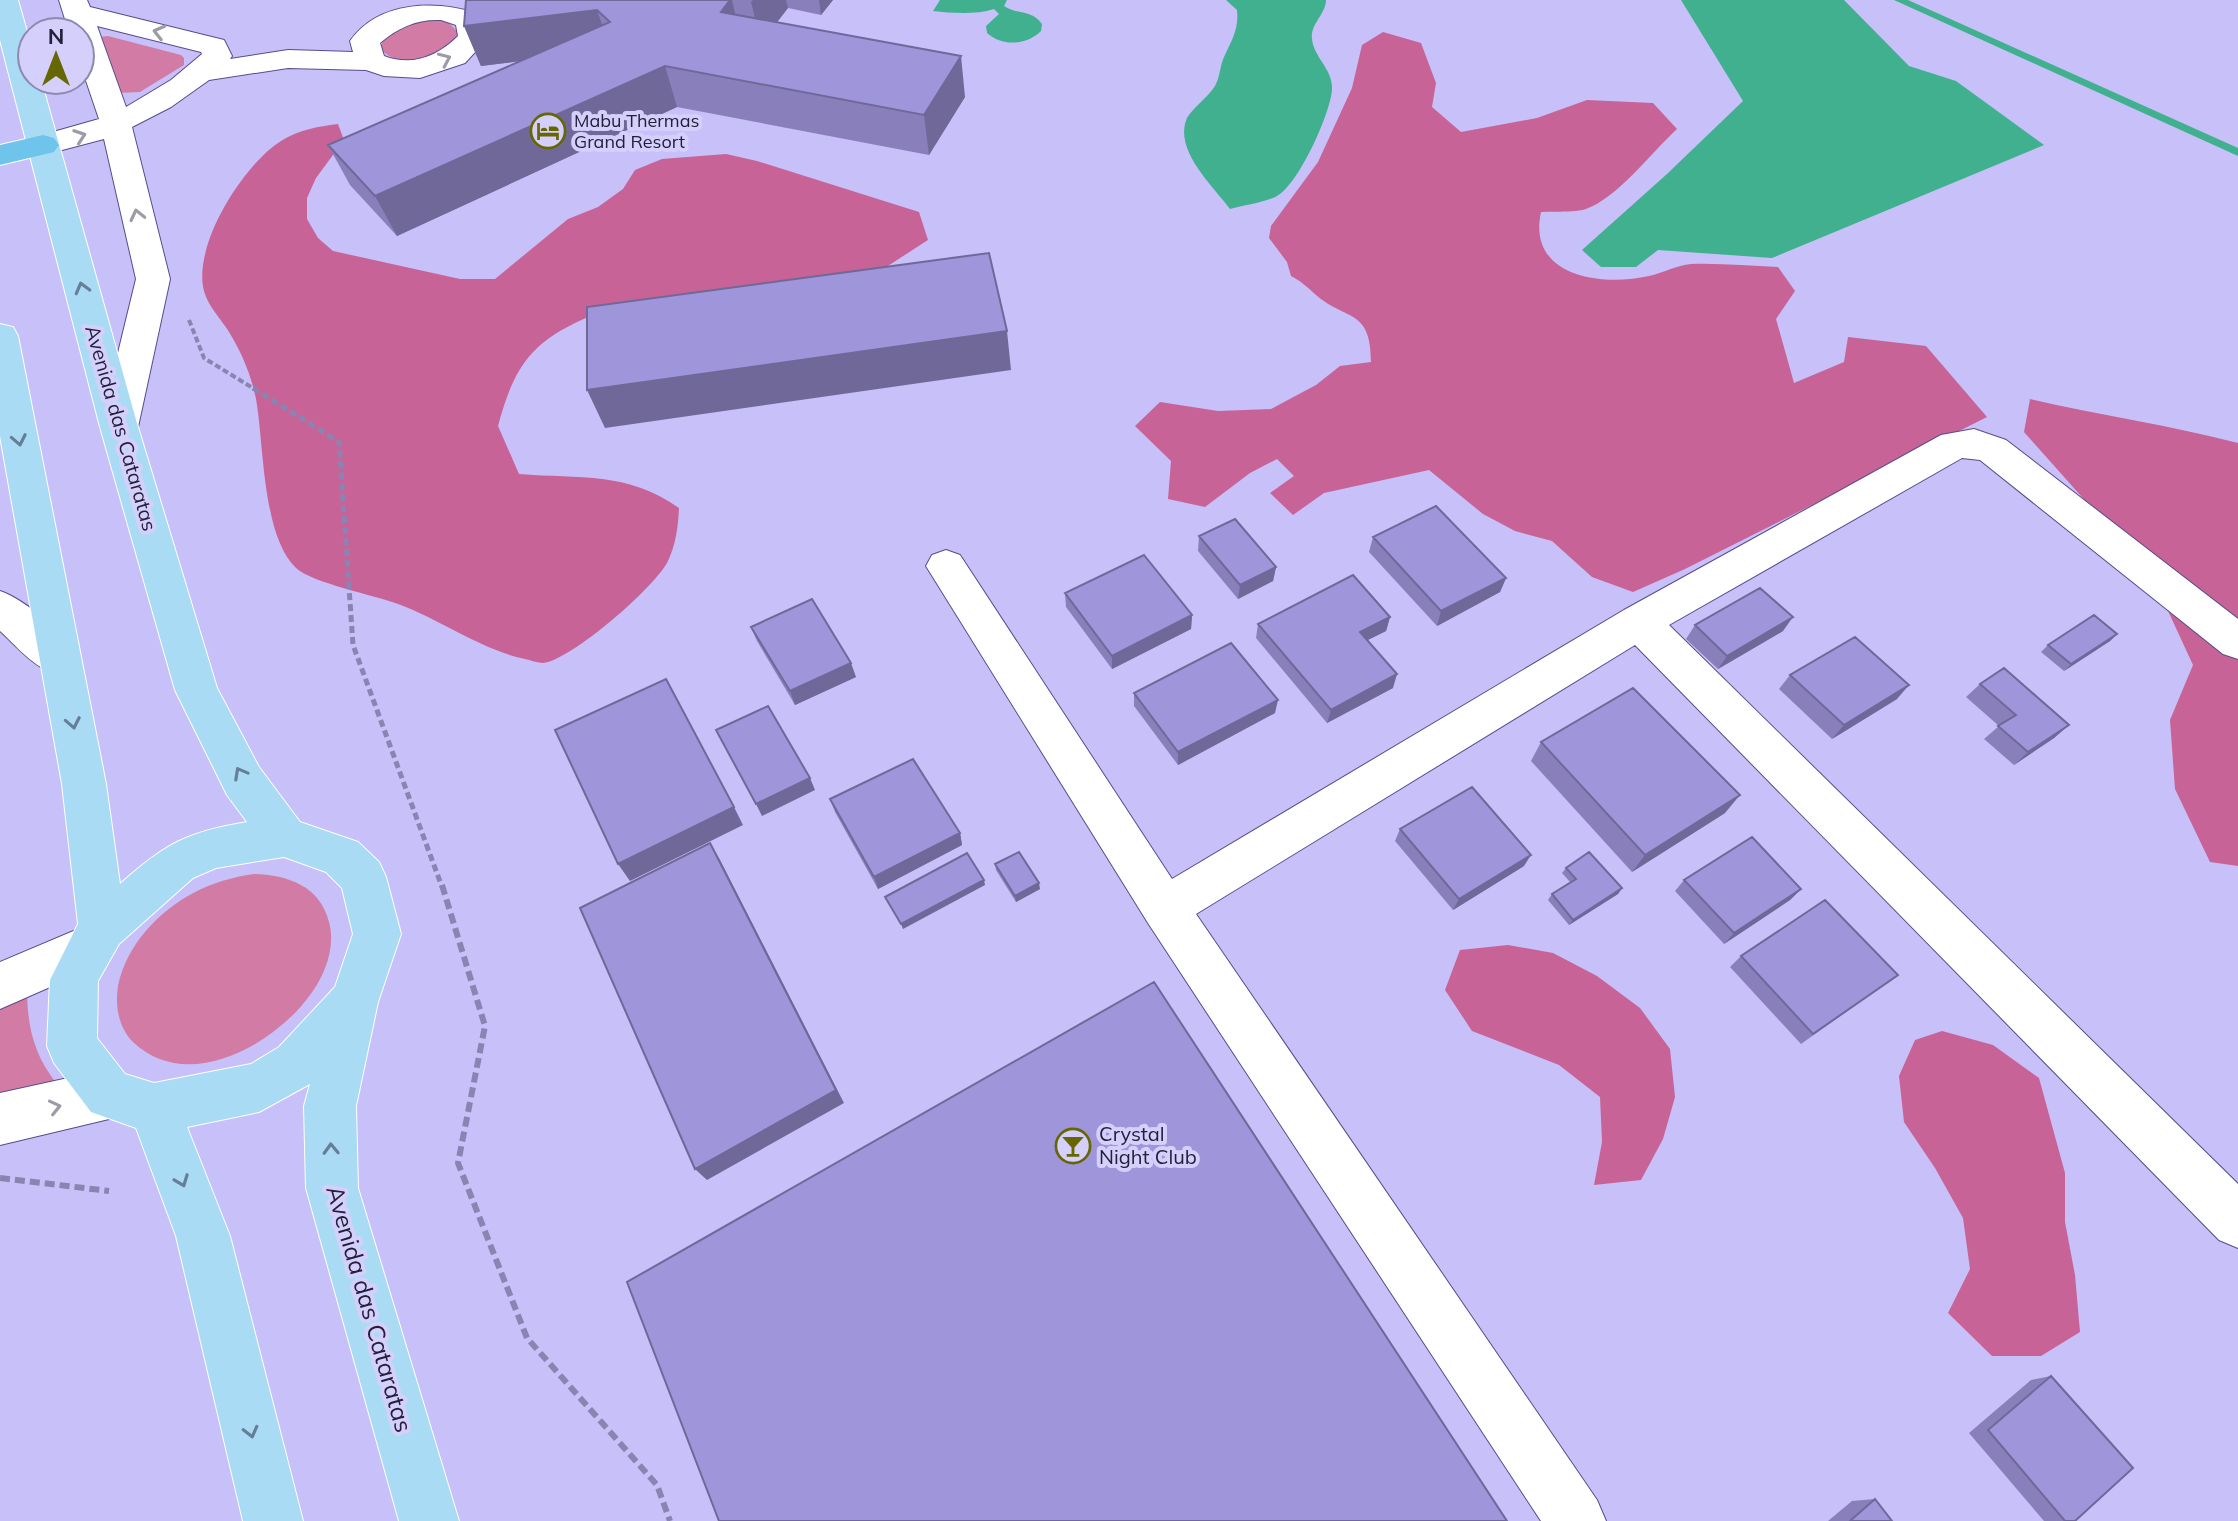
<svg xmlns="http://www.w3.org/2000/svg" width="2238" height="1521" viewBox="0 0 2238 1521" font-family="Mulish,sans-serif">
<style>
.green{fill:#d27ca5}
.forest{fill:#c76396}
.water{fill:#41b08f}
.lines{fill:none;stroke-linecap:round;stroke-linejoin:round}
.stream{fill:#41b08f;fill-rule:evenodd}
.minor-casing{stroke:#584c8b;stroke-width:2}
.major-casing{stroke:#fff;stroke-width:2}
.highway-casing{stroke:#fff;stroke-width:2}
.path-far2{stroke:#8a84b2;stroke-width:4;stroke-dasharray:6 3;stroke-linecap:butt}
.path-far1{stroke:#8a84b2;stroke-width:5;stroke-dasharray:7 4;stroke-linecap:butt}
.path{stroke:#8a84b2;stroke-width:6;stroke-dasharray:10 5;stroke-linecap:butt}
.minor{fill:#fff;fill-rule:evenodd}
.major{fill:#a9dcf4;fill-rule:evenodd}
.highway{fill:#6fc4ec;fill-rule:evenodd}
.wall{fill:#8980bb}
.shaded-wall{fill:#6f6899}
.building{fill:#9f95da;stroke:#6f6899;stroke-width:2}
.oneway{stroke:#9c9ba7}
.oneway2{stroke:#667e98}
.labels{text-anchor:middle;stroke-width:8;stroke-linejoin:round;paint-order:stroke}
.far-poi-label{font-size:18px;fill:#24203b;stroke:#d4cffb;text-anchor:start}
.street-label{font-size:20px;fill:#24203b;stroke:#d4cffb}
.poi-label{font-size:20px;fill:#24203b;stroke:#d4cffb;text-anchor:start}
.near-street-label{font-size:24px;fill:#24203b;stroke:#d4cffb}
</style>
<rect width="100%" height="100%" fill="#c7c0f9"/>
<!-- green -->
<path class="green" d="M436,19l11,2 12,12c-5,28 -62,38 -78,16 2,-25 35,-28 55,-30z
M108,36l73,19 3,3v7l-44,27 -23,1 -18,-56z
M254,874c34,1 66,12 75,48 7,25 -4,53 -19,73 -36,50 -123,99 -177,47 -15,-15 -18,-37 -15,-56 4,-20 14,-39 27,-54 29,-34 66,-52 109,-58z
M27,987c0,38 6,67 30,97l-57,12v-91z"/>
<!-- forest -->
<path class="forest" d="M1383,32l38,11 15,40 -4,24 29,25 76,-14 50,-18 66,3 24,26c-26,24 -60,69 -91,80 -13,4 -31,2 -45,3 -14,64 59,75 108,64 14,-3 28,-11 42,-12 29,-1 58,2 87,3l17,24 -19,28 18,64 50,-21 4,-25 78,9 61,71 -302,152 -52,23 -41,-15 -40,-36 -37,-10 -32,-17 -54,-44 -105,23 -31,22 -23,-22 24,-17 -17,-17 -27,14 -45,34 -37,-8 3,-38 -36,-35 25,-24 58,9 53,-2 45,-24 24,-19 31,-4c0,-54 -25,-41 -55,-67 -9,-8 -15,-14 -25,-19l-4,-14 -18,-24 2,-12 47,-64 34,-74 10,-43z
M338,124l6,16 -28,38 -9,20v21l11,19 15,13 127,28h35l73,-60 30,-12 25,-18 12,-19 27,-11 64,-5 31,7 162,51 9,28 -48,31 -287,44c-60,25 -78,48 -95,111l21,48c62,5 107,-3 160,34 -1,19 -3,36 -11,53 -12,25 -96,99 -125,102 -5,0 -13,-3 -18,-4 -46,-10 -83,-39 -127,-55 -24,-9 -86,-21 -102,-36 -34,-32 -32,-125 -40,-169 -5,-24 -14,-46 -27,-67 -8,-13 -21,-26 -25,-41 -12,-46 40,-127 77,-150 19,-12 36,-14 57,-17z
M2030,399c69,16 139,26 208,44v423l-28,-4 -35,-73 -5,-69 23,-55 -30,-65 -41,-58 -98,-110z
M1508,945l45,8 44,23 43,32 30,41 5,48 -12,42 -22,41 -47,5 8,-43 -2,-45 -41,-32 -87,-34 -27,-41 15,-40z
M1942,1031l51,14 46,33 26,95v49l10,53 5,57 -39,24h-49l-44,-43 22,-44 -7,-51 -28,-50 -31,-46 -5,-46 16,-36z"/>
<!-- water -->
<path class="water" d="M940,0h67l-3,6c13,9 27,3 38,18l-1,7c-14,14 -38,16 -54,2l-1,-7 13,-12 -5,-5c-19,6 -42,4 -61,2z
M1226,0h100c0,14 -16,24 -14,39 2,19 21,30 20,50 -1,24 -34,96 -55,107 -13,7 -33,9 -47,13 -17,-23 -57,-59 -43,-91 5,-9 21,-21 28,-32 5,-9 5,-20 9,-29 8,-17 15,-28 13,-47z
M1681,0h163l65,66 47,15 88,64 -272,113 -114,-8 -22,17h-35l-19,-17 85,-76 76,-73z"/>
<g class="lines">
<!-- stream -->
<path class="stream" d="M1894,0h14l330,148v8z"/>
<!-- minor casing -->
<g class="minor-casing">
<path id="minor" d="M59,0h28l3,7 134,33 8,16 -2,3 58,-9 65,2 -3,-11c29,-41 87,-41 129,-27l9,24 -23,25 -45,15 -36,-2 -18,-6 -78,-2 -79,12 -38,27 -39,20 38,152 -32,148 -6,10 -13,4 -13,-4 -6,-10 36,-148 -32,-140 -61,16 -11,-3 -5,-7 5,-7 67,-19 -19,-56v-31h-11zM441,20l15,5 2,11c-20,20 -46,31 -74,20l-4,-13c19,-16 37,-24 61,-23zM97,26l104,26 1,2 -31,26 -45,27z
M1974,429l32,11 232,179v40l-15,-5 -243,-194 -18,-2 -293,167 569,559v64l-19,-8 -584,-595 -439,269 401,586 9,21h-65l-393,-598 -222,-357 6,-11 14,-5 14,5 212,324 452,-269 317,-175z
M0,591c24,8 69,45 81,68l-6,12c-31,11 -53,-20 -75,-40z
M90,924l17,6 7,16 -7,16 -107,47v-47z
M109,1069l18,7 7,18 -7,18 -18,7 -109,26v-52z"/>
</g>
<!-- major casing -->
<g class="major-casing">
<path id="major" d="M0,0h18l14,49v31h9l97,347 79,261 42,79 41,55 58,20 21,20 7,15 15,57 -23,68 -22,104 2,82 101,333h-60l-93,-333 -2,-82 6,-22 -51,28 -72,15 43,109 73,285h-60l-67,-285 -40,-108 -45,-16 -37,-49 -7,-17 3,-66 28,-56 -16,-140 -62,-348v-112l13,3 5,9 88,448 14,100c45,-40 66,-52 127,-62l-20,-27 -52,-105 -75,-263 -100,-387zM284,857l42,15 16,16 11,46 -18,53 -56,60 -28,17 -97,19 -29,-9 -28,-36 1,-57 21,-37 74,-66 23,-10z"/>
</g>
<!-- highway casing -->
<g class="highway-casing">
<path id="highway" d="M43,135l11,3 5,7 -5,7 -54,13v-20z"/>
</g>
<!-- path-far2 -->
<path class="path-far2" d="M189,320l15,38 52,32"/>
<!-- path-far1 -->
<path class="path-far1" d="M253,388l86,54 14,203 89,242"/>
<!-- path -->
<path class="path" d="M442,885l43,141 -27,137 69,175 130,147 13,36
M0,1178l109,13"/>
<!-- minor -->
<use href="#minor" class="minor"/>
<!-- major -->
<use href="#major" class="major"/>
<!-- highway -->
<use href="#highway" class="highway"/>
</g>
<!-- wall -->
<path class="wall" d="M466,0h367l-12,15 -33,-7 -12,15 189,74 -36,58 -252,-48 -280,129 -47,-51 -22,-40 191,-84 -38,5 -17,-40z
M1199,536l77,31 -3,14 -35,18 -40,-48z
M1373,537l133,41 -6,14 -63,34 -68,-74z
M1065,593l127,22 -1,14 -79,40 -46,-62z
M1390,617l-4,14 -19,9 26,48 -66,35 -71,-85 2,-14z
M1695,625l88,6 -65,38 -32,-30z
M751,627l105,50 -61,28 -38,-64z
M2117,634l-7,7 -46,30 -23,-19 7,-7z
M1790,675l107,24 -65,40 -53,-50z
M1980,684l89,41 -15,13 -40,27 -30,-26 15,-13 -33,-29z
M1134,693l141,20 -97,52 -44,-59z
M1541,742l184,71 -93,59 -101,-111z
M830,799l130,34 2,12 -84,44 -43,-77z
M1400,829l124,37 -71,44 -58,-69z
M995,864l45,25 -24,13 -20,-32z
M1566,868l56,20 -4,6 -49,31 -21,-25 4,-6 18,-12 -8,-9z
M1684,880l117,9 -11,11 -66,44 -49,-53z
M1741,956l157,19 -97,69 -71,-77z
M2051,1376l24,145h-31l-75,-88 62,-53z
M1875,1499l17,22h-64l24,-20z"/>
<!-- shaded-wall -->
<path class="shaded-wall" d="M730,0h2l9,39 -20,-27z
M753,0h33l2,8 -27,35 -10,-41z
M819,0h14l-12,15z
M597,10l14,40 -130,16 -17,-40z
M961,56l4,41 -36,58 -5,-40z
M665,66l12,41 -280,129 -22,-40z
M1007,331l4,39 -406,58 -18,-38z
M1276,567l-3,14 -35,18 2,-14z
M1506,578l-6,14 -63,34 4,-15z
M1192,615l-1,14 -79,40v-13z
M1390,617l-4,14 -30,15 4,-14z
M1793,617l-10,14 -65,38 9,-13z
M2117,634l-7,7 -46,30 7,-7z
M851,663l5,14 -61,28 -5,-14z
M1397,674l-4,14 -66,35 4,-13z
M1909,685l-12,14 -65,40 12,-14z
M1278,700l-3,13 -97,52v-13z
M2069,725l-15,13 -40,27 14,-13z
M810,778l5,12 -53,26 -6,-12z
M1740,795l-15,18 -93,59 13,-17z
M734,807l9,18 -113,56 -12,-17z
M960,833l2,12 -84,44 -4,-12z
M710,843l10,17 124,243 -137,77 -12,-11z
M1531,855l-7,11 -71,44 6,-11z
M984,880l1,5 -82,44 -2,-5z
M1039,883l1,6 -24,13 -1,-6z
M1622,888l-4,6 -49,31 4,-5z
M1801,889l-11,11 -66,44 10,-11z"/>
<!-- building -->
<path class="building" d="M466,0h264l-9,12 240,44 -37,59 -259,-49 -290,130 -47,-51 282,-123 -13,-12 -133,16z
M989,253l18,78 -420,59v-83z
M1436,506l70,72 -65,33 -68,-74z
M1235,519l41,48 -36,18 -41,-49z
M1144,555l48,60 -80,41 -47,-63z
M1353,575l37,42 -30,15 37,42 -66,36 -73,-86z
M1760,588l33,29 -66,39 -32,-31z
M812,599l39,64 -61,28 -39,-64z
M2094,615l23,19 -46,30 -23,-19z
M1855,637l54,48 -65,40 -54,-50z
M1231,643l47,57 -100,52 -44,-59z
M2004,668l65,57 -41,27 -30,-26 18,-11 -36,-31z
M666,679l68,128 -116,57 -63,-134z
M1633,688l107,107 -95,60 -104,-113z
M768,706l42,72 -54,26 -40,-74z
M913,759l47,74 -86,44 -44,-78z
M1472,787l59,68 -72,44 -59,-70z
M1752,837l49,52 -67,44 -50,-53z
M710,843l126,247 -141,79 -115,-261z
M1019,852l20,31 -24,13 -20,-32z
M1589,852l33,36 -49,32 -21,-26 24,-15 -10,-11z
M967,853l17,27 -83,44 -16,-27z
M1825,900l73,75 -85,59 -72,-78z
M1154,982l353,539h-788l-92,-239z
M2051,1376l82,92 -58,53h-10l-77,-91z
M1875,1499l17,22h-42z"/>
<!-- one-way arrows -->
<defs><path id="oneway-chevron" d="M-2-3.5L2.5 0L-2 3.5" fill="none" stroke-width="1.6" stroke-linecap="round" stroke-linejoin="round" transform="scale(2)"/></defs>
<g class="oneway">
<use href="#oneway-chevron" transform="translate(159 32) rotate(-166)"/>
<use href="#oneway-chevron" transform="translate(445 59) rotate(-24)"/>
<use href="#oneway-chevron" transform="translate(80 136) rotate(-19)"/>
<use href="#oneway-chevron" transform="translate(137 215) rotate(-103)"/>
<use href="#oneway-chevron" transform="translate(55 1107) rotate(-13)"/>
</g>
<g class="oneway2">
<use href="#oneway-chevron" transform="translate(82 288) rotate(-105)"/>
<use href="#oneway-chevron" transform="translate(19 440) rotate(79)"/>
<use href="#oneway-chevron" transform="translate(73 723) rotate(79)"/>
<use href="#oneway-chevron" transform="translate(240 773) rotate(-119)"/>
<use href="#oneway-chevron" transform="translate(331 1149) rotate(-92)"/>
<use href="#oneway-chevron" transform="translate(182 1181) rotate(69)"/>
<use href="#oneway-chevron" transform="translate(251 1432) rotate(76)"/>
</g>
<!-- icons -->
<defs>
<g id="hotel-ring" transform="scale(1.8)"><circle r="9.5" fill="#d4cffb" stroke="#666702" stroke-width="1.5"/><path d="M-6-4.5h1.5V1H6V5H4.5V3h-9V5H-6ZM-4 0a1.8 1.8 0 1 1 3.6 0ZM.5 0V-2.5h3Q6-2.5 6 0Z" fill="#666702"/></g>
<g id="bar-ring" transform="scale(1.8)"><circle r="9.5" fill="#d4cffb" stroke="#666702" stroke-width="1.5"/><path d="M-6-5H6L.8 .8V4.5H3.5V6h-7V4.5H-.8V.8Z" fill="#666702"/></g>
</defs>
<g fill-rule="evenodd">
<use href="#hotel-ring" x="548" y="131"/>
<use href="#bar-ring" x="1073" y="1146"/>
</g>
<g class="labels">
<!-- far-poi labels -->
<g class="far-poi-label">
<text x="574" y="127">Mabu Thermas<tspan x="574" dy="21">Grand Resort</tspan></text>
</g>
<!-- street labels -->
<g class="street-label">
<text transform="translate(121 428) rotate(74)" y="7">Avenida das Cataratas</text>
</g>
<!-- poi labels -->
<g class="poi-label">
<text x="1099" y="1141">Crystal<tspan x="1099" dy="23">Night Club</tspan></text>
</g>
<!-- near-street labels -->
<g class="near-street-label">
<text transform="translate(369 1309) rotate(74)" y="8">Avenida das Cataratas</text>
</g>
</g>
<!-- north arrow -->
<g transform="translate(56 56)"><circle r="38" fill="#d4cffb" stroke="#8e89ae" stroke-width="2"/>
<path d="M0-6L14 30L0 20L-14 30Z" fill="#666702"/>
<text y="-12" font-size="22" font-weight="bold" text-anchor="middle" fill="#24203b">N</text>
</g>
</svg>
